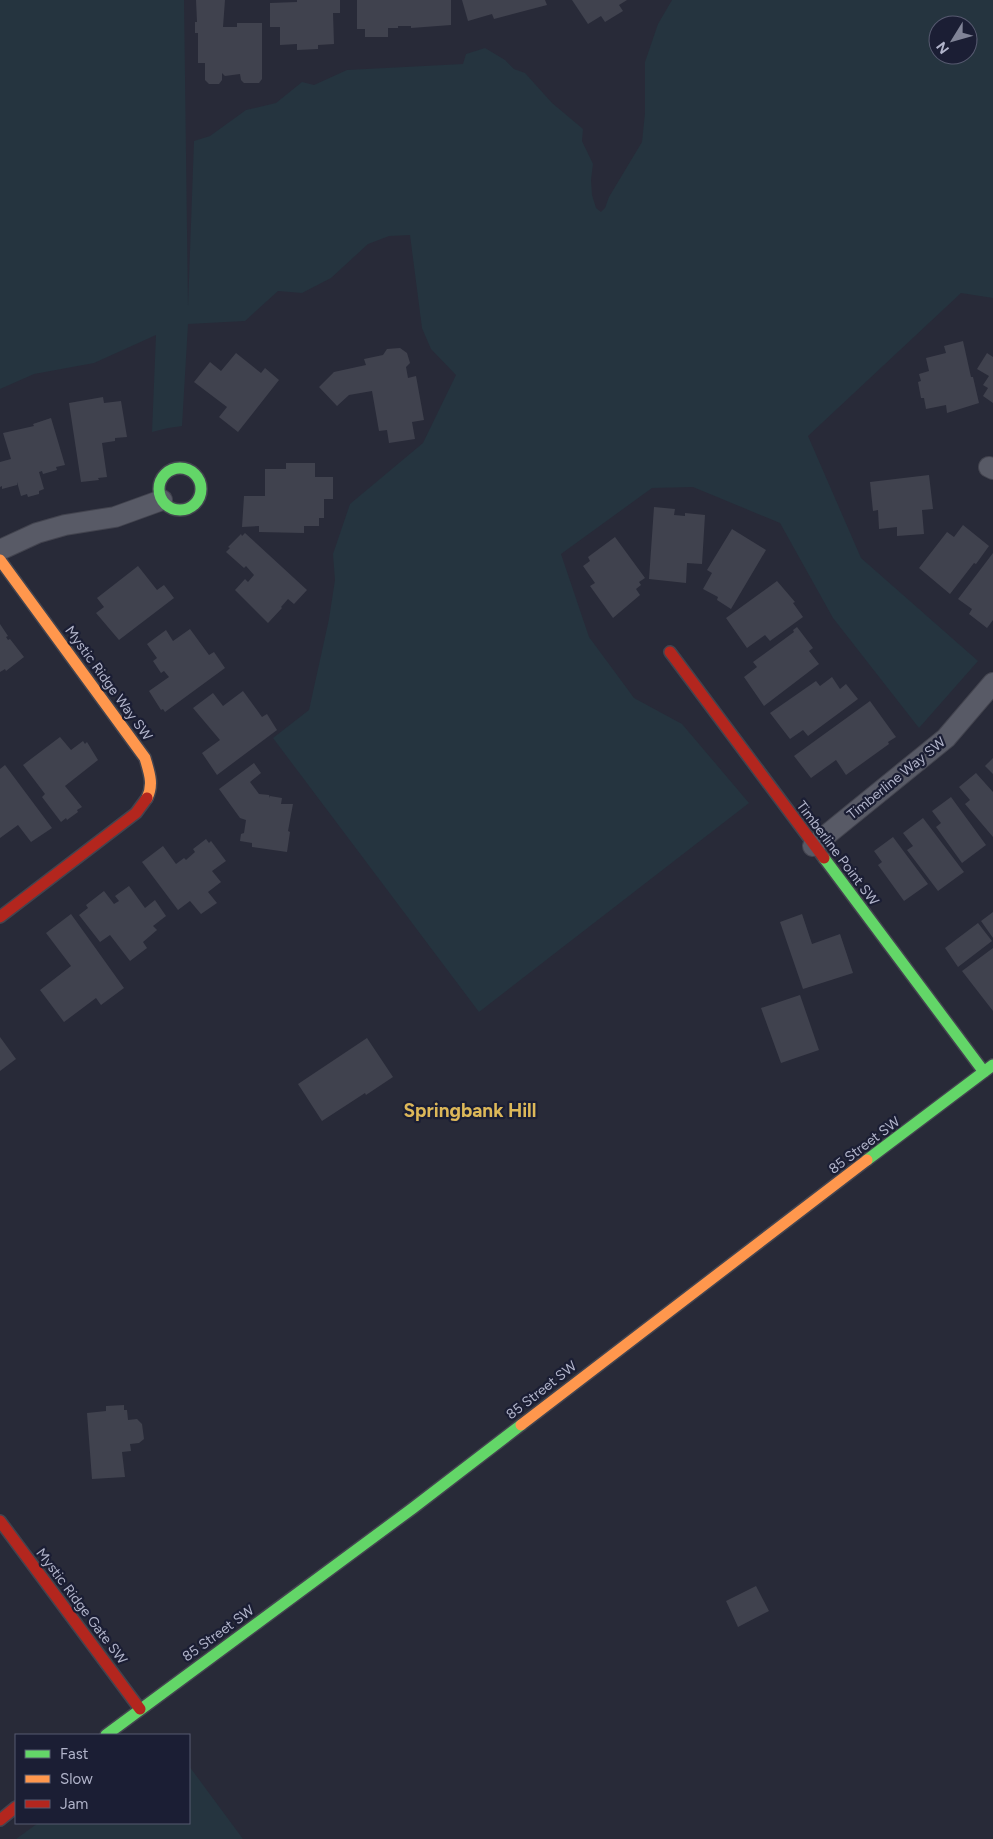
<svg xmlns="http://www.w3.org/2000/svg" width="993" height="1839" viewBox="0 0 993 1839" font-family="Figtree,sans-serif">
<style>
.green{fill:#25343f;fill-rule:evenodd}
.building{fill:#40424e}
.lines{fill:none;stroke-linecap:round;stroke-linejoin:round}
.street-casing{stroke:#43444f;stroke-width:22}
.fast-casing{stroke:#43444f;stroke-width:14}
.slow-casing{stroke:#43444f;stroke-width:14}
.jam-casing{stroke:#43444f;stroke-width:14}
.street{stroke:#585a66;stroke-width:20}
.fast{stroke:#63d668;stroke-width:11}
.slow{stroke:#ff974d;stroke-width:11}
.jam{stroke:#b3261e;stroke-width:11}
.labels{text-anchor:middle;stroke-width:4.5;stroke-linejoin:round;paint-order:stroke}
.street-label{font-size:14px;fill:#b1b4ca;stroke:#1b1e34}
.district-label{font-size:19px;font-weight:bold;fill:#ddb859;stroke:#1b1e34}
</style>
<rect width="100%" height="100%" fill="#282a38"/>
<!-- green -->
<path class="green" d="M0,0h184l4,307 6,-166 16,-5 36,-26 30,-7 26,-21 12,3 33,-15 116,-6 3,-10 19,-6 20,12 9,9 11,4 27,30 31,26 -1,12 11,23 -2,16 1,15 4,13 5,4 4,-4 4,-11 33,-55 3,-29v-51l13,-38 14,-24h321v298l-32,-5 -153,143 53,122 117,103 -59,67 -86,-110 -53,-95 -87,-36 -41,1 -91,66 28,83 45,61 48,26 67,79 -270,209 -206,-274 36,-28 20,-91 6,-39 -2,-26 17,-50 73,-61 33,-68 -25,-26 -9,-21 -12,-93 -21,1 -21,8 -37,34 -29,15 -24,-2 -33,30 -57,3 -6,102 -14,2 -16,4 4,-97 -62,28 -60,11 -34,15zM938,25h30v30h-30z
M189,1766l54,73h-227l22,-16h151z"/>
<!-- building -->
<path class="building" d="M196,0h29l-2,27h14v-4h25v56l-3,4h-15l-3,-3 -1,-6 -15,2 -3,-3v7l-3,4h-10l-4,-4v-17h-7v-30h-3v-11h2z
M297,0h43v13h-7l1,31 -16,1v4l-21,1v-6l-17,1v-18h-10v-24l27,-1z
M357,0h94v25l-40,3v-2h-13v2h-10v9h-23v-8h-8z
M462,0h83l2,5 -53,14 -2,-5 -24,7z
M572,0h55l-8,5 4,6 -18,11 -4,-6 -13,8z
M963,341l8,36h2l6,26 -32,10 -1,-8 -20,4 -2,-11h-3l-3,-16 3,-1 -2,-7 10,-3 -3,-13 20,-5 -2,-7z
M400,348l7,5 3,10 -4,4 2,11 8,-2 8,44 -12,2 3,17 -26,4 -2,-13 -8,1 -7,-40 -23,4 -12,11 -18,-19 15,-15 32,-7 -2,-6 19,-4 4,-6z
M236,353l25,20 4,-5 14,12 -41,52 -19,-15 8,-10 -33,-25 16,-20 11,9z
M987,353l6,4v46l-10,-7 5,-8 -5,-3 6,-9 -12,-7z
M103,397l1,6 17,-2 6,36 -12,1v3l-13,2 5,34 -9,1 1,2 -18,2 -12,-79z
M51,418l14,47 -9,2 1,3 -14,4 -1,-3 -3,1 5,17 -5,2v3l-11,3 -1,-3 -6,2 -4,-14v3l-15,4v-3l-2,1v-25l11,-3 -8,-26 31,-7 -1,-2z
M286,463h29v14h18v22h-9v19h-5v8h-15v7l-45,-1v-6l-17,1 2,-31h21v-27h21z
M929,475l4,34 -11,1 2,24 -27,2v-9l-18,2 -1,-19 -5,1 -3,-29z
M654,507l21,2 -1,6 11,1v-3l20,2 -3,49 -15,-1 -1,20 -37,-4z
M963,525l26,21 -13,18 -2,-1 -24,31 -31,-26 28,-36 7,5z
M732,529l34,21 -35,59 -14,-9 1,-3 -15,-8 9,-16 -5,-3z
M245,533l62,57 -13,14 -6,-5 -7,8 1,1 -14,15 -33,-33 10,-11 3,3 6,-7 -8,-9 -2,2 -18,-16 4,-4 -2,-1 13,-13 1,2z
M615,537l30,41 -6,4 2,3 -5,4 4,6 -27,23 -23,-32 5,-3 -12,-17 7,-5 -2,-4z
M993,553v67l-6,8 -18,-14 3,-5 -14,-10z
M138,566l19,24 7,-5 10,13 -55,42 -23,-27 8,-6 -7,-9z
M777,581l18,21 -2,1 10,14 -33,24 -5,-6 -18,13 -21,-30z
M0,624l8,12 -2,1 2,3 2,-1 14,18 -18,14 -1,-2 -5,3z
M797,627l16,21 -4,3 10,13 -55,42 -20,-29 13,-10 -4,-5 41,-30 -1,-2z
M190,629l19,26 5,-3 11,16 -60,44 -2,-3 -2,1 -12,-19 20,-14 -5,-6 -3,2 -8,-12 4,-3 -10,-14 19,-14 7,11z
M832,677l8,12 6,-5 12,15 -50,37 -5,-6 -13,9 -20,-26 46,-32 4,5z
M243,691l19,26 5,-3 10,16 -60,45 -15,-22 18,-13 -27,-32 20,-15 10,13z
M870,701l26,36 -8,5 1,2 -43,31 -10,-15 -25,18 -17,-22z
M60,737l11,13 12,-9 2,3 2,-2 11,18 -33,26 17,21 -5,3 1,2 -11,8 -1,-2 -5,4 -19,-25 3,-3 -22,-29z
M993,758v16l-8,-8z
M254,763l7,10 -11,9 9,12 10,1 1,3v-2l12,2 -1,6h12l-5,27 2,1 -3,20 -35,-5v-4l-12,-2 1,-7 3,-1 2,-13 -6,-2 -21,-29z
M5,765l47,63 -21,14 -13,-17 -18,13v-69z
M976,773l17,19v45l-28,-33 5,-4 -11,-13z
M951,797l35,48 -24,18 -26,-36 5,-4 -9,-12z
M923,818l41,54 -26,19 -31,-41 6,-4 -10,-13z
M893,837l35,47 -24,17 -26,-36 4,-3 -8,-11z
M206,839l3,4 2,-2 15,20 -14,10 9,11 -13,10 9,11 -16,11 -11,-13 -12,9 -36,-48 21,-16 13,18 8,-6 2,2 9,-8 -2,-3z
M129,886l16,22 10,-8 11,16 -13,10 4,4 -14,12 4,6 -17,13 -20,-26 -10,7 -21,-27 9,-7 -2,-3 18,-14 10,13 5,-3 -4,-5z
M993,912v26l-12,-17z
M71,914l53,74 -23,17 -5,-7 -32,24 -24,-32 31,-24 -25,-33z
M802,914l10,30 28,-10 13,39 -50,16 -23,-67z
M978,923l14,18 -34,26 -13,-19z
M993,948v63l-31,-40z
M800,995l19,55 -38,13 -20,-55z
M0,1037l16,22 -16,12z
M367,1038l26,39 -27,18 -1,-2 -43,28 -24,-37z
M124,1405v5h3l1,10 9,-1 5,5 2,15 -5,4 -9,1 1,7 -9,1 3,25 -33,2 -5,-66 19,-2v-5z
M756,1586l13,25 -31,16 -12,-26z"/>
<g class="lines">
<!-- street casing -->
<g class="street-casing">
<path id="street" d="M989,467l4,2
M0,550l37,-17 28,-8 50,-8 47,-17
M813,846l133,-108 47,-55"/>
</g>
<!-- fast casing -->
<g class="fast-casing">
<path id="fast" d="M159 489a21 21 0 1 1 42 0a21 21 0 1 1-42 0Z
M824,858l160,214
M867,1160l126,-95
M106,1735l307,-227 108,-83"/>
</g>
<!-- slow casing -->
<g class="slow-casing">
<path id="slow" d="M0,560l145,198c4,14 9,26 2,40
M521,1425l346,-265"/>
</g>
<!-- jam casing -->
<g class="jam-casing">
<path id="jam" d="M670,652l154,206
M0,917l136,-104 11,-15
M0,1521l140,188
M0,1820l16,-13"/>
</g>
<!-- street -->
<use href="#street" class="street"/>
<!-- fast -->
<use href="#fast" class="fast"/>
<!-- slow -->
<use href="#slow" class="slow"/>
<!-- jam -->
<use href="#jam" class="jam"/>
</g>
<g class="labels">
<!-- street labels -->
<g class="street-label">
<text transform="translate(109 683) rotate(54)" y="5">Mystic Ridge Way SW</text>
<text transform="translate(896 778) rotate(-39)" y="5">Timberline Way SW</text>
<text transform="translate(838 853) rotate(53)" y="5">Timberline Point SW</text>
<text transform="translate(864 1145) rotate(-37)" y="5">85 Street SW</text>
<text transform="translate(541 1390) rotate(-38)" y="5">85 Street SW</text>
<text transform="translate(82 1606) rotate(53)" y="5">Mystic Ridge Gate SW</text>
<text transform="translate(218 1633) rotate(-36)" y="5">85 Street SW</text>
</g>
<!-- district labels -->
<g class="district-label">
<text x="470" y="1117">Springbank Hill</text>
</g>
</g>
<!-- legend -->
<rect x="15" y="1734" width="175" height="90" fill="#1b1e34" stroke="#575a70"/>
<rect x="25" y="1750" width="25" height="8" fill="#63d668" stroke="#575a70"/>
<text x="60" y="1759" font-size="15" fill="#b1b4ca">Fast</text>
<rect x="25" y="1775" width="25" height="8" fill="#ff974d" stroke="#575a70"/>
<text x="60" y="1784" font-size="15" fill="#b1b4ca">Slow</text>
<rect x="25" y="1800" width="25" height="8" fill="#b3261e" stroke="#575a70"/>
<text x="60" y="1809" font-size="15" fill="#b1b4ca">Jam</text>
<!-- north arrow -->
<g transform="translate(953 40) rotate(233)"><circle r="24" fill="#1b1e34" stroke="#575a70"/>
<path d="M0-4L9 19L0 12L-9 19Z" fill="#818497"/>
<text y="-8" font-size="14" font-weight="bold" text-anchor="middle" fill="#b1b4ca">N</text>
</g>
</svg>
